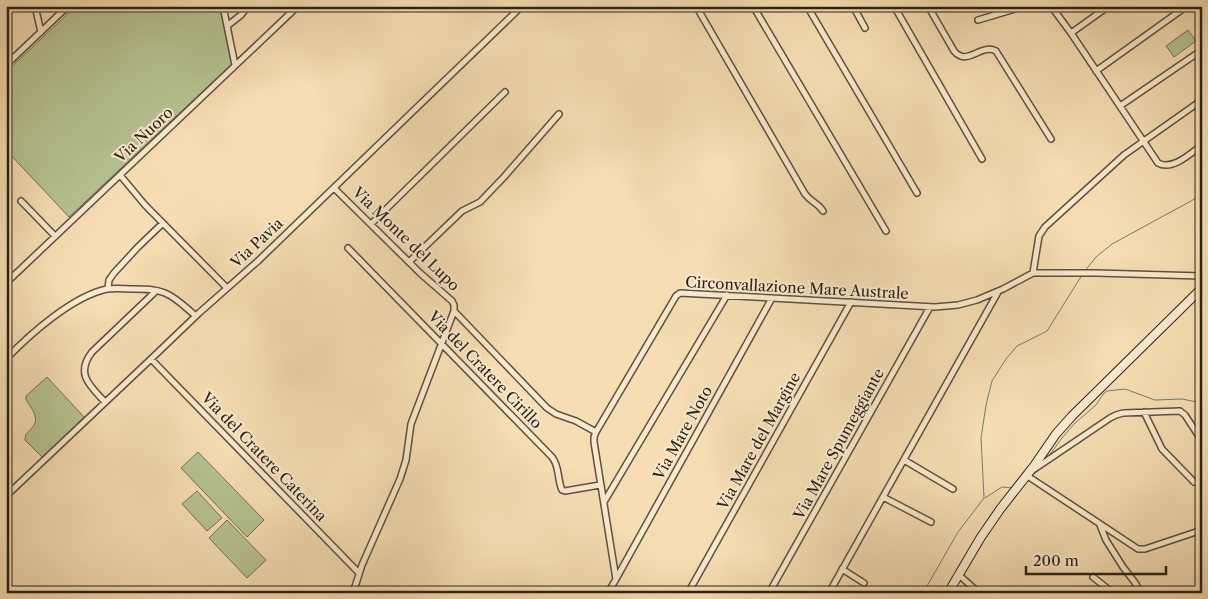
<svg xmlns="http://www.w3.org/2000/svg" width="1208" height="599" viewBox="0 0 1208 599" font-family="'Libre Caslon Text',serif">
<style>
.green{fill:#b6c292;stroke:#707254}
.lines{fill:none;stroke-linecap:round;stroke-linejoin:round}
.stream{stroke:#6f7e72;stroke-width:1}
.minor-casing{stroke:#5e513e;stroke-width:8}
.secondary-casing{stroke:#2b2217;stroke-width:10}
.minor{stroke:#f9e9ce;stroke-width:5}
.secondary{stroke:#f9e9ce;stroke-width:8}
.labels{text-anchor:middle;stroke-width:4;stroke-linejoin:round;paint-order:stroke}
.street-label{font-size:15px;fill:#2b2217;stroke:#f9e9ce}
</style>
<rect width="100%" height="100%" fill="#f6ddb3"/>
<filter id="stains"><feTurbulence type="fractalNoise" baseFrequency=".004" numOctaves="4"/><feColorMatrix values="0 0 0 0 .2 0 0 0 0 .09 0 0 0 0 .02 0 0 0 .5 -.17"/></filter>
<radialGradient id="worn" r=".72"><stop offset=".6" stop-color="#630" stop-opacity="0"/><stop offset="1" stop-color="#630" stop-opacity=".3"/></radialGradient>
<!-- green -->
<path class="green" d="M76,6h143l14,57 -164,154 -63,-67v-78z
M1188,30l8,11 -22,16 -8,-11z
M47,377l37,40 -41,41 -18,-18c0,-6 2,-7 6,-11 10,-10 1,-20 -5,-29v-4z
M198,452l66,68 -17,17 -66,-69z
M197,491l25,27 -15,13 -25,-27z
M227,520l39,40 -19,18 -38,-40z"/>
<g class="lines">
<!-- stream -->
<path class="stream" d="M1084,272l12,-15 16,-13 90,-49
M1048,457l14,-19 13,-15 21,-18 8,-12 3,-2 18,-2 30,11 27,-1 20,4
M985,498l17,-11 11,1
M923,593l35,-61 26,-34 -3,-60 5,-33 6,-24 14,-22 11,-13 30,-15 35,-56"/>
<!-- minor casing -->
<g class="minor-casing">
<path id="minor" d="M35,6l6,26
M223,6l12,59
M696,6l109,188c6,8 13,9 18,17
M753,6l133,225
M807,6l110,187
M853,6l12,22
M894,6l88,153
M928,6l26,45c13,16 27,-8 42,0l55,88
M1051,6l20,27 87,130c14,8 32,-9 44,-18
M978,20l47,-14
M227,26l14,-11 7,-9
M1071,33l38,-27
M6,65l62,-59
M1096,71l91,-65
M1120,106l82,-56
M120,175l25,30 82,83
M334,188l86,85 32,28 2,4v6l-43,113 -5,36 -6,19 -38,86 -9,28
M21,201l34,35
M371,224l134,-132
M348,248l204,209c8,10 5,22 10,33l3,1 35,-6
M409,262l53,-51 18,-9 24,-25 55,-63
M1033,273l6,-37 6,-9 79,-72 78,-55
M6,283l292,-277
M108,289l1,-9 5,-7 24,-26 25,-24
M454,311l93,97 9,6 20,7 20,11
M6,359c24,-25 67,-63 101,-70 9,-1 19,0 27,0 11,0 21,0 31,4 12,5 21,15 31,23
M151,359l208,214
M105,402c-15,-16 -30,-28 -13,-50l64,-61
M1144,412l18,37 32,33
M904,460l49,29
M1033,470l77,-52 6,-3 7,-2 57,-2 5,4 17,26
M1026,475l112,74h7l57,-19
M6,496l145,-137 48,-46 59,-52 264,-255
M883,497l48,25
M604,502l123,-207
M1100,525l6,15 17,27 13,17 2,5 -1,4
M842,569l22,14
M959,575l20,18
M1093,577l20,16
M616,579l156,-281
M608,593l8,-14 -22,-137v-5l2,-5 80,-136 4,-3 255,14 23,-2 19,-5 26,-11 30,-16h63l106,3
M688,593l163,-291
M769,593l161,-286
M829,593l169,-301"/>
</g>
<!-- secondary casing -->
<g class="secondary-casing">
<path id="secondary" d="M948,593l33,-56 20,-29 33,-42 22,-32 16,-18 130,-128"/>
</g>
<!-- minor -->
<use href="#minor" class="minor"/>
<!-- secondary -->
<use href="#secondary" class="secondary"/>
</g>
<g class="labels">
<!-- street labels -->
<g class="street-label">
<text transform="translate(144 135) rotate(-43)" y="5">Via Nuoro</text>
<text transform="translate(406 239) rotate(44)" y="5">Via Monte del Lupo</text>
<text transform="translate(257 243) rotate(-43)" y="5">Via Pavia</text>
<text transform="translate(797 288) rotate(3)" y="5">Circonvallazione Mare Australe</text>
<text transform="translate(485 370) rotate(46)" y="5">Via del Cratere Cirillo</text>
<text transform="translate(683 433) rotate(-61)" y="5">Via Mare Noto</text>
<text transform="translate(759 441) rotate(-61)" y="5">Via Mare del Margine</text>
<text transform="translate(839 444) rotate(-61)" y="5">Via Mare Spumeggiante</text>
<text transform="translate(264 457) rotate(46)" y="5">Via del Cratere Caterina</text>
</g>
</g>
<!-- margin -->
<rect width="1208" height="599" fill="none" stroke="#f6ddb3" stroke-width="25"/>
<rect x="8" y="8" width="1193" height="584" fill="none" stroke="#2b2217" stroke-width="2.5"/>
<rect x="12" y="12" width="1183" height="574" fill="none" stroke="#2b2217"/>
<!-- scale -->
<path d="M1026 566v8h140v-8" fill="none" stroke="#2b2217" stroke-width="2.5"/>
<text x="1033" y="566" font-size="15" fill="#2b2217" stroke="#f9e9ce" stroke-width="4" paint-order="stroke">200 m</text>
<rect width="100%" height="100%" filter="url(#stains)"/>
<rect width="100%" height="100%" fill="url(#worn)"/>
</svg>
